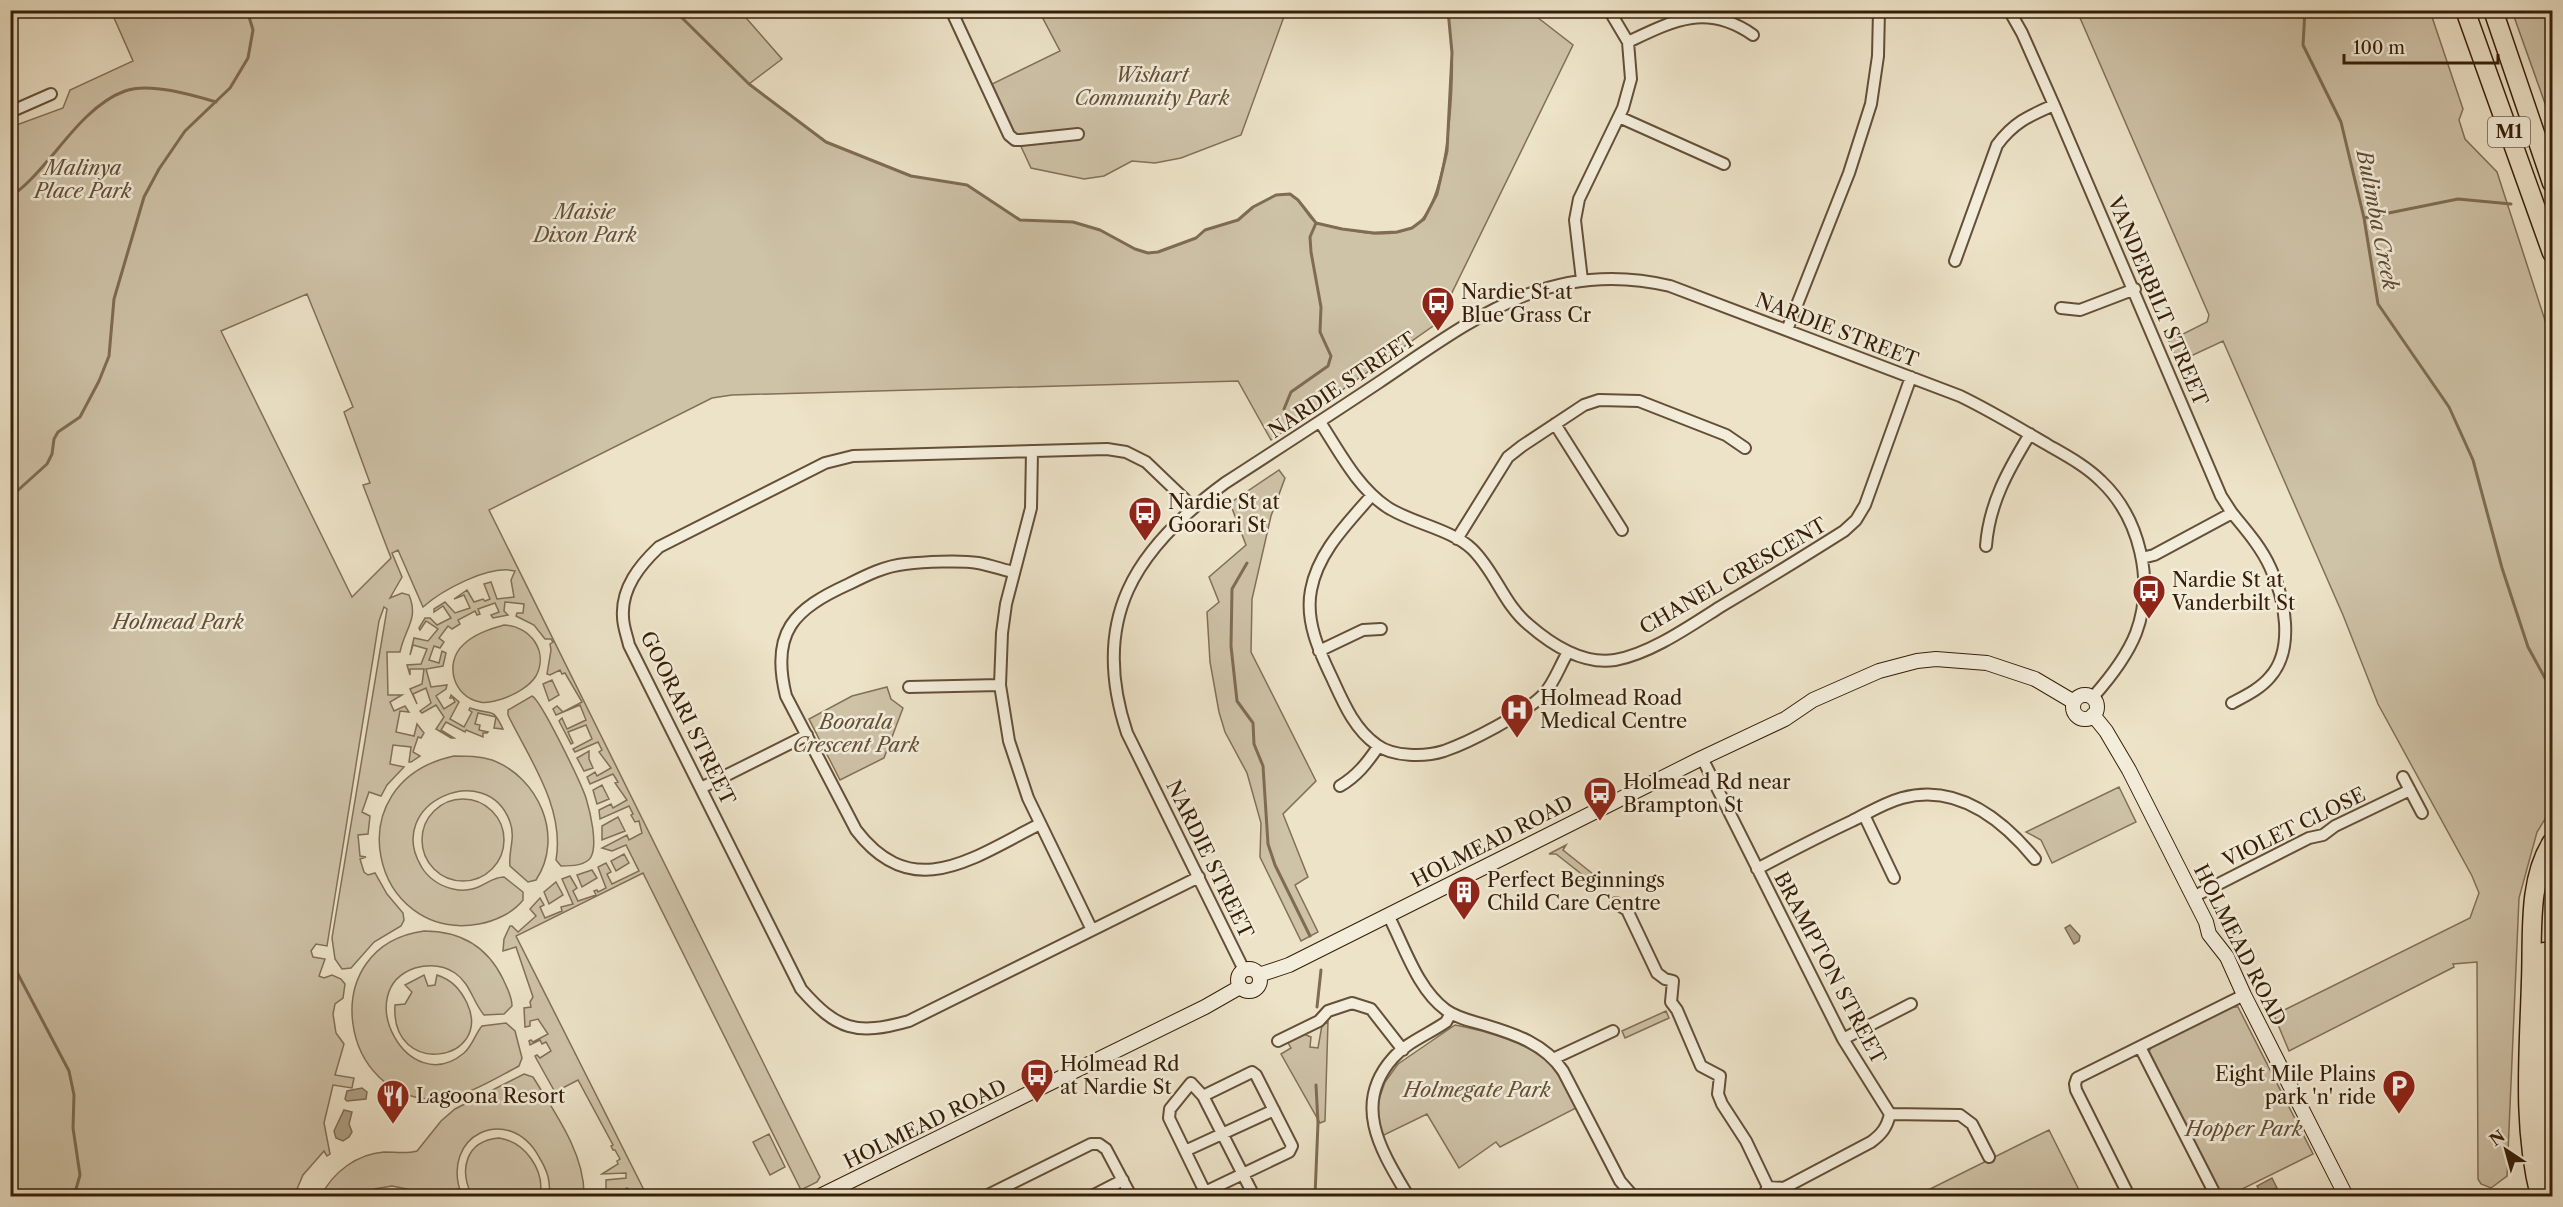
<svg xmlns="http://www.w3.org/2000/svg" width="2563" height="1207" viewBox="0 0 2563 1207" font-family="'Libre Caslon Text',serif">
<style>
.green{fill:#cec2a7;stroke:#827057;stroke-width:1.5;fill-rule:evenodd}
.water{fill:#afa086;stroke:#7f6c53;stroke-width:1.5}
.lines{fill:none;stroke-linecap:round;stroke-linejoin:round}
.stream{stroke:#7f6c53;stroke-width:3}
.street-casing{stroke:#644f37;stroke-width:14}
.secondary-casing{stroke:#361e07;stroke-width:16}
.highway-casing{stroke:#361e07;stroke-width:21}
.street{stroke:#f3eddb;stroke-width:10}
.secondary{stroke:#f3eddb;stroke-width:14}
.highway{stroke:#ede3c8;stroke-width:18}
.labels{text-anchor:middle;stroke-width:5;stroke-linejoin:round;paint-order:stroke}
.shield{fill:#f3eddb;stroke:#6f5c47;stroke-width:1.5}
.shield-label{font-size:18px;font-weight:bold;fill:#361e07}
.park-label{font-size:20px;font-style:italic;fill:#644f37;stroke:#f3eddb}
.poi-label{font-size:20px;fill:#361e07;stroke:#f3eddb;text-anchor:start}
.street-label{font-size:20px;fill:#361e07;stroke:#f3eddb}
.water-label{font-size:21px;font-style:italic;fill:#604c33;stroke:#f3eddb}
</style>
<rect width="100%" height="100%" fill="#ede3c8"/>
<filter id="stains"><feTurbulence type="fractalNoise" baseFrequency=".00333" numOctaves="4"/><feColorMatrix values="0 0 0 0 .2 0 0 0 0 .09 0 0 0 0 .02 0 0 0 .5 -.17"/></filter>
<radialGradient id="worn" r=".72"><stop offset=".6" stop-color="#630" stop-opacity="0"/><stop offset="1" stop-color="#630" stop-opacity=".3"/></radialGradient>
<!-- green -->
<path class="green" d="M111,11h629l42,48 -33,25 77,58 85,34 56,9 53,35 53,2 27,8 35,19 13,4 10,-1 38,-14 9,-8 33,-10 15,-13 23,-12 14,-1 8,6 12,17 6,6c29,6 67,18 95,5 37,-16 43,-140 41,-177 -1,-13 -3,-27 -4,-40h84l5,6 36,28 -129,264 -1,10 -172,121 -33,-59 -506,14 -20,3 -223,112 331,667 -3,5 -16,8 -158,-317 -127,63 131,260h-18l1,-6 -3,-2 -8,6 -13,-4v-10l20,-2v-5l-24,1 16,-10 -1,-3 3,-2 -5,-9h-2l-2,-4 2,-1 -35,-65 -23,12 -18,-32 -2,-4 2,-1 3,3 11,-7 -5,-9 -4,2 -2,-4 -10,5 -1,-4 2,-1 2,2 15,-8 -10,-15 -8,2v5l-5,1 -1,-19 7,-1 -1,-5 3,-5 -17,-50 -13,4 1,-12 6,-13h2l6,6 18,-16 -6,-7 10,-11 4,7 -4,2 5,11 17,-7 -1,-4 12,-3 -11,-25 8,-3 7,12 -4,3 5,10 18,-6 -2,-4 3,-1 1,2 8,-4 -8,-21 8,-4 5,9 -4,2 5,10 27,-13 -13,-26 -14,6 -10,-3 25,-13 2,5 13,-7 -3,-12 -4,1 -4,-7 2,-1 -4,-8 -29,13 -1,-9 12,-6 2,4 14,-8 -12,-17 3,-1 -5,-8 -23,10 -3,-7 8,-5 2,4 14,-8 -12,-16 3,-2 -4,-8 -23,10 -2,-3 19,-10 -6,-14 -18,7 5,11 -2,1 -12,-23 3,-3 5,11 19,-9 -6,-15 -24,10 -3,-6 4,-3 6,6 19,-10 -17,-29 -3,1 -2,-4 -10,5 -3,-1 4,-24 -1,-6 3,-2 -2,-3h-6l-11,-14 -18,-9 1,-3h6l1,-9 -19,-2 -1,9 4,4 -15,3 -2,-3 8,-3 -4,-9 -17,6 2,5 -3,1 -2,-4 -17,9 2,4 -8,5 -4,-3 -9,12 5,4 -4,6 -6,-2 -5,14 10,3 3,-12 4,2 -3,13 -17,3 5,18 16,-2 -1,4 -10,7 8,13 11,-7 -2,-4h-3l1,-3 8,7 -9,17 14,8 8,-15 -3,-2 1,-2c21,8 22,-3 33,21l-9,-1 2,-11 -18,-4 -3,11 5,1 -1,5 9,2 -1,1h-4v4l-17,-7 -1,2 -19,-10 -5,8 13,8h-3l-15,-9 8,-12 -8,-12 -14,8 -2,-2 11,-8 -5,-15 -13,6 4,10 -7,-15 12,-5 2,-15h-14v6l-3,-10 14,-1 6,-15 -14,-4 -3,10 4,-17 14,3 10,-12 -12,-8 -6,9 -1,-2 6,-10h5l7,7 14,-7 -8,-12 -9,6v-3l11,-7 10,11 15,-5 -6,-13 -10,4 13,-9 7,12 9,-3 2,2 5,-2 -6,-15 7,-2 6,17 17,-2 -3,-17 4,-9c-26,-7 -74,20 -92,36l-25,-57 -6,3 10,24 -12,21 12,-5 7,2c10,24 -4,33 -9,57h-13l1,43h14l-12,7 4,9 11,-5 4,6 -9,-1 -4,21 18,4 3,-12 7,9 -3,5 -3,-1 -5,15 7,4 -9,6h-2l2,-15 -18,-2 -3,19 14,3 -17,18 -6,11 -12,-4 -7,20 8,4 -2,18 -10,1 2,21 6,1 -6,2 4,13 4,3 7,-2 12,21 16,19 1,7 -3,6 -27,16 -23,26 -9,1 -7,-10 -3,-21 55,-329 -3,-2 -5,14 -52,325 -11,-2 -5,7 2,6 12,2 -6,17 5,2 8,-3 9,4 4,5 -2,14 -8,6 -2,10 3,19 8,11 -9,31 19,3 -2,10 -19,-3 -9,38 6,31 -3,2 -3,-5 -21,24 -9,21h-283v-67l7,-15 -8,-13 1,-974 52,-19 7,-18 63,-29zM307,294l46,113 -9,5 26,71 -7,2 28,73 -39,39 -131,-266z
M1039,11h247l-45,124 -60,23 -26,5 -23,-2 -28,15 -20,3 -53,-11 -39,-84 68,-33z
M2077,11h353l33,98 -4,11 6,19 32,33 55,170v466l-15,24 -18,66 -12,278 -16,12 -10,-4 -3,-5 -1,-217 -24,2 1,3 -165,84 -15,-36 196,-97 9,-25 -7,-17 -94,-172 -35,-89 -120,-274 -45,21 -9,-21 38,-19 2,-7z
M2512,11h40v112z
M1279,470l6,8 -14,38 -19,83 -1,53 65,129 -33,33 25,63 -13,8 23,47 -17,9 -41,-84 1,-34 -14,-50 -22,-41 -6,-20 -9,-50 -3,-50 12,-10 -10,-25 37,-32 -16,-42z
M504,625c26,1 45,26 32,51 -7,11 -22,19 -34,23 -7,2 -15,5 -22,3 -27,-5 -36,-39 -17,-57 11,-11 27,-16 41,-20z
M552,680l7,15 -10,6 -6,-17z
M887,687l4,12 12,9 -19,50 -44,22 -31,-61 43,-23z
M532,696c9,4 49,87 54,102 4,13 12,46 5,59 -5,9 -21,9 -30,9l-5,-6c9,-52 -26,-100 -48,-145v-5z
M589,751v8l4,9 -9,3 -7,-13z
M454,756c13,0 25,0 38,4 46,17 73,76 44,120l-8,2 -18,-16c-2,-15 6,-28 0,-44 -23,-64 -126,-19 -89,44 6,11 18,20 32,23 26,6 34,-12 51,-12l19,15v8c-10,13 -28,21 -44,24 -107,19 -146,-142 -25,-168z
M602,785l7,14 -12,5 -4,-14z
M2119,787l17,35 -84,41 -11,-23 -15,-8z
M422 840a41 41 0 1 1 82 0a41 41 0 1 1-82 0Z
M618,817l7,14 -23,9v-14z
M1566,845l-3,5 40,32 -5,5 -42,-33h-7z
M624,854l5,9 -13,8 -5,-10z
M592,870l5,8 -15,9 -5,-12z
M556,882l7,13 -14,9 -5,-12z
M424,931c36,0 63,15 79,48 4,9 9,17 9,27l-8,8 -20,1c-11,-13 -14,-32 -29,-42 -12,-8 -25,-9 -40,-5 -65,22 -7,132 49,85 9,-8 11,-19 18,-27l24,-3 9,8 7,27 -3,8c-25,13 -53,31 -80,33 -100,5 -125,-153 -15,-168z
M424,975l4,11 7,-1 2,-10c15,5 23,14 30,28 27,59 -77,76 -72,2l10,-1 7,-12 -7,-7z
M2231,1007h7l75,147 -85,42h-7l-72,-144 3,-6z
M1666,1011l3,7 -44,20 -3,-7z
M1328,1022l-3,99 -5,2 -39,-69 10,-6 -4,-7 17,-7 7,3 -1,10 8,1 4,-23z
M1455,1025c27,5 76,18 95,39 11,12 18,29 26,44l-76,39 -4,-5 -37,26 -32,-54 -45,22 -6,-28 9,-26 13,-18z
M524,1074l9,3c22,36 52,77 51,119h-35c2,-15 -2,-26 -10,-39 -30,-55 -101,-22 -77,39h-43l-12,-7 -15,-3 -18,3 -12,7h-41c12,-24 36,-42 63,-44 12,0 22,2 33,-1l24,-30 14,-12z
M2049,1130l33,66h-166z
M769,1134l16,33 -15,8 -17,-33z
M499,1138c26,4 46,32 41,58h-68c-13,-26 -7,-55 27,-58z"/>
<!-- water -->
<path class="water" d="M2070,925l10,11 -1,5 -5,3 -9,-16z
M362,1088l5,4 -1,7 -19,2 -2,-2 2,-8z
M344,1110l8,2 -3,12 3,8 -3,5 -6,4 -7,-3 -2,-7z
M2272,1178l5,10 -15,7 -5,-9z"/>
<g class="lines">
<!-- stream -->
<path class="stream" d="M674,10l75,74 77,58 85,34 56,9 53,35 53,2 27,8 35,19 13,4 10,-1 38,-14 9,-8 33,-10 15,-13 23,-12 14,-1 8,6 18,23 26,6 32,4 23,-1 15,-4 12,-9 13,-25 10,-43 5,-98 -4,-43
M2305,10l-2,35 38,77 23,96 14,86 71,103 24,53 29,108 26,79 24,44
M10,197c18,-12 32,-30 46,-46 18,-22 41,-50 69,-60 24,-9 68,4 91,11
M2364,218l94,-19 53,5
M1284,409l7,-17 37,-26 3,-10 -11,-24 1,-25 -10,-55 -1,-15 6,-14
M10,501l6,-9 31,-28 5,-10 2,-15 4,-7 22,-15 19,-36 10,-25 5,-57 30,-102 15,-28 26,-38 45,-43 18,-30 5,-28 -6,-20
M1247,563l-15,26 -1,57 6,55 16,22 1,21 9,22 5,78 7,21 35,71
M10,959l59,112 5,24 -1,33 7,47 -6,21
M1317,1007l4,-37
M1315,1196l3,-73 -2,-38"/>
<!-- street casing -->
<g class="street-casing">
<path id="street" d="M951,10l58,125 6,5h6l57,-6
M2009,10l13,23 32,72 167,391 11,17 -78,42 -12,3
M1628,42c46,-22 79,-39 125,-7
M10,112l41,-18
M1619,117l105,47
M1955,261l42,-116c17,-23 32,-29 57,-40
M1582,280l-7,-60 4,-21 44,-91 8,-29 -3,-37 -19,-32
M2061,308l19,2 55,-21
M1787,330l62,-157 22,-69 7,-48 1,-46
M1320,422c19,29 37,65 67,85 24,16 64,22 85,42 23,22 32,56 57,76 23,20 53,40 86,35 35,-6 75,-34 105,-53 42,-25 83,-50 124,-76l12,-11 9,-15 46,-128
M1555,424l67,106
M1032,451l-1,57 -25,96 -4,29 -2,52 9,56 19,57 64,132
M1372,495c-25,29 -54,57 -61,95 -6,31 8,61 21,88 11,24 22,51 45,67 16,12 48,12 67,6 26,-9 80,-37 99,-56 11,-11 17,-30 25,-43
M1193,507l-47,-45 -20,-10 -19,-3 -254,7 -28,7 -166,84c-19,18 -38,41 -36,70 0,9 4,19 6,28l172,344c36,41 55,47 108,32l290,-144
M1457,539l51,-82 14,-11 62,-41 15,-5 40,1 87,34 19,13
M1986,546c3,-42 22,-76 44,-112
M1013,572c-12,-3 -24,-7 -35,-9 -18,-3 -55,-1 -73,1 -20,2 -38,11 -56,20 -55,25 -79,48 -63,112l70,134c57,75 118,27 184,-6
M1319,651l44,-21 18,-1
M909,687l91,-2
M2232,703c13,-7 28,-14 38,-26 25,-28 15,-79 0,-110 -9,-20 -24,-37 -38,-54
M1702,758l141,281 47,75c-3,13 -8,20 -19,28l-87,46 -16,-1 -5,9
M2403,777l19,36
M1340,786c17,-10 27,-23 38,-39
M701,788l106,-53
M1864,815l30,63
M1757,869c32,-17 63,-33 95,-48 16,-8 32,-18 50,-23 55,-15 100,21 133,61
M2193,897l116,-59 14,-3 12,-9 75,-36
M1616,903l11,7 30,63 8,6 8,2 -2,21 6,8 24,56 19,10 -2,18 4,10 24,37 22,46
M1388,915c16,30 29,74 58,95 11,8 25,11 39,15 30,9 60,19 78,46l57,110 13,15
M1244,970l-117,-237c-38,-114 8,-184 98,-250 51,-33 102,-66 153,-100 94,-63 171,-126 292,-97l290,110c31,15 59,32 88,49 19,11 38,21 53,36 39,37 54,101 35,152 -9,23 -27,46 -43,64
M1843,1039l68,-35
M1278,1041l41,-20 9,-10 24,-8 19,6 32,41
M2140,1047l76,149
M1555,1058l58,-27
M1203,1096l49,-24 4,3 36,71 -3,6 -84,40
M1890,1114l70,1 12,9 17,33
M1185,1151l89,-41
M986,1196l105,-52h8l7,5 25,47
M1092,1196l31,-16
M1207,1196l-38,-78 1,-9 21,-26 12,13 51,100
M1408,1196c-26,-44 -57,-91 -15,-138 14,-16 36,-24 53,-36l5,-9
M2129,1196l-53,-106 -1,-6 2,-6 167,-83"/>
</g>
<!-- secondary casing -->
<g class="secondary-casing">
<path id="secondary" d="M2073 707a12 12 0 1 1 24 0a12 12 0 1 1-24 0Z
M2093,715l13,16 23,39 77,152 3,12 18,23 17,38 102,201
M1238 980a11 11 0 1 1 22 0a11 11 0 1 1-22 0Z
M1259,975l30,-10 413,-207 83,-39 28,-19 66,-29 38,-10 19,-2 51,4 48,16 39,23
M820,1196l385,-189 35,-20"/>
</g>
<!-- highway casing -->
<g class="highway-casing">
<path id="highway" d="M2465,10l87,243
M2493,10l59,173
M2544,952l1,188 7,46
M2540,1196c-18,-70 -11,-143 -9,-215 2,-44 -4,-100 21,-139"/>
</g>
<!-- street -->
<use href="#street" class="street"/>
<!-- secondary -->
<use href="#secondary" class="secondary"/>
<!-- highway -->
<use href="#highway" class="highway"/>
</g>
<!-- icons -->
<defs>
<g id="bus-pin" transform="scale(1.725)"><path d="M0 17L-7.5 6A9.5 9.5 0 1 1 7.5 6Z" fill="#8f2418" stroke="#f3eddb"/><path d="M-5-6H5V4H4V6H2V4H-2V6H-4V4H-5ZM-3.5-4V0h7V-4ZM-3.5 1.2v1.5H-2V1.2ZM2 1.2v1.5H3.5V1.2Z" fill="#fff"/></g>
<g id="hospital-pin" transform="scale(1.725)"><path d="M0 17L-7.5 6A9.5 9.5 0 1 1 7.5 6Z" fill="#8f2418" stroke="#f3eddb"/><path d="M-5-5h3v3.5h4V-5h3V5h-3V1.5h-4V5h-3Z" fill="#fff"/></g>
<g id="building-pin" transform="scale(1.725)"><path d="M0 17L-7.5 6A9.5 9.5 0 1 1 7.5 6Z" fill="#8f2418" stroke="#f3eddb"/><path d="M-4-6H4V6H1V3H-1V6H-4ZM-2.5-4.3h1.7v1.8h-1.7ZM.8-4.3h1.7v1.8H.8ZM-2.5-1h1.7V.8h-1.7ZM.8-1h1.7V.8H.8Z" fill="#fff"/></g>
<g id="parking-pin" transform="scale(1.725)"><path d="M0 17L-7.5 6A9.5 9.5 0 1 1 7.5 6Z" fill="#8f2418" stroke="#f3eddb"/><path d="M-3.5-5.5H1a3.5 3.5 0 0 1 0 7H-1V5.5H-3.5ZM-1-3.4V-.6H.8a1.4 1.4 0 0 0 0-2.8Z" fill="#fff"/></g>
<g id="restaurant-pin" transform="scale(1.725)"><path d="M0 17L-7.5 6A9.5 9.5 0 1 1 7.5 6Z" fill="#8f2418" stroke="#f3eddb"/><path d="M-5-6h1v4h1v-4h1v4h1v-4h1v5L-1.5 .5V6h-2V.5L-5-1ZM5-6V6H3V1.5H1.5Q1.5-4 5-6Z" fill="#fff"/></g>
</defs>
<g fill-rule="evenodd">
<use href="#bus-pin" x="1438" y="303"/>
<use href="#bus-pin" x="1145" y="513"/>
<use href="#bus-pin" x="2149" y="591"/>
<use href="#hospital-pin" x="1517" y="710"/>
<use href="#bus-pin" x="1600" y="793"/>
<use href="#building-pin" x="1464" y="892"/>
<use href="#bus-pin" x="1037" y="1075"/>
<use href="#parking-pin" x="2399" y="1086"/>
<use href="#restaurant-pin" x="393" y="1096"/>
</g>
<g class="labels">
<!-- shield labels -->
<rect class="shield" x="2488" y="117" width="42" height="30" rx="4.5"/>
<g class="shield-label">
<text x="2509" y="138">M1</text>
</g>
<!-- park labels -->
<g class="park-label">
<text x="1152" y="82">Wishart<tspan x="1152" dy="23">Community Park</tspan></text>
<text x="83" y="175">Malinya<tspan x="83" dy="23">Place Park</tspan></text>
<text x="585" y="219">Maisie<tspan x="585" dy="23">Dixon Park</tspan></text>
<text x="178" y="629">Holmead Park</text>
<text x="856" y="729">Boorala<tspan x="856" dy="23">Crescent Park</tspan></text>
<text x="1477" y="1097">Holmegate Park</text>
<text x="2244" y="1136">Hopper Park</text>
</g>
<!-- poi labels -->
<g class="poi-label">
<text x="1461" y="299">Nardie St at<tspan x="1461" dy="23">Blue Grass Cr</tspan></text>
<text x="1168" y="509">Nardie St at<tspan x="1168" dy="23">Goorari St</tspan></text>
<text x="2172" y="587">Nardie St at<tspan x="2172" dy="23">Vanderbilt St</tspan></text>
<text x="1540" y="705">Holmead Road<tspan x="1540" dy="23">Medical Centre</tspan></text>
<text x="1623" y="789">Holmead Rd near<tspan x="1623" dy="23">Brampton St</tspan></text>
<text x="1487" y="887">Perfect Beginnings<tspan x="1487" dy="23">Child Care Centre</tspan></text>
<text x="1060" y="1071">Holmead Rd<tspan x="1060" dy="23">at Nardie St</tspan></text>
<text x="2376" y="1081" text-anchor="end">Eight Mile Plains<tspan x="2376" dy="23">park 'n' ride</tspan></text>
<text x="416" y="1103">Lagoona Resort</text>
</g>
<!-- street labels -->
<g class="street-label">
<text transform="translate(2158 301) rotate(67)" y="7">VANDERBILT STREET</text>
<text transform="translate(1837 330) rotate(21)" y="7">NARDIE STREET</text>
<text transform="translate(1342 385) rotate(-34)" y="7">NARDIE STREET</text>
<text transform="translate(1733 576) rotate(-30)" y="7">CHANEL CRESCENT</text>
<text transform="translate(688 718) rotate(64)" y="7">GOORARI STREET</text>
<text transform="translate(2294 827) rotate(-26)" y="7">VIOLET CLOSE</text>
<text transform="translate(1492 841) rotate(-27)" y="7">HOLMEAD ROAD</text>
<text transform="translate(1210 859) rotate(64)" y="7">NARDIE STREET</text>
<text transform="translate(2240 945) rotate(63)" y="7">HOLMEAD ROAD</text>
<text transform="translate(1830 968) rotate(62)" y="7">BRAMPTON STREET</text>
<text transform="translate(925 1124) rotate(-26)" y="7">HOLMEAD ROAD</text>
</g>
<!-- water labels -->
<g class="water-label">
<text transform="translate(2377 220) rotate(79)" y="7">Bulimba Creek</text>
</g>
</g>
<!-- margin -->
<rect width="2563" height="1207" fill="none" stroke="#ede3c8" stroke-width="36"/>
<rect x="12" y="12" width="2539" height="1183" fill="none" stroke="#361e07" stroke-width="3"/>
<rect x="18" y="18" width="2527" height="1171" fill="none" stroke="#361e07" stroke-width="1.5"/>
<!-- north arrow -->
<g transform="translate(2506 1150) rotate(324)" stroke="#f3eddb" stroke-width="4.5" paint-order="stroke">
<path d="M0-4.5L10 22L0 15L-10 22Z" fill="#361e07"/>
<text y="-9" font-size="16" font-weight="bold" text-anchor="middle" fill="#361e07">N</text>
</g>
<!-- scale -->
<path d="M2344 54v9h154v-9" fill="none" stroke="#361e07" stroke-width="3"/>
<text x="2353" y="54" font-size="18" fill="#361e07" stroke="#f3eddb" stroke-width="4.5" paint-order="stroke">100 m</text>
<rect width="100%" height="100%" filter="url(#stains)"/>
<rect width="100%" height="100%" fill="url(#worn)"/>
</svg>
